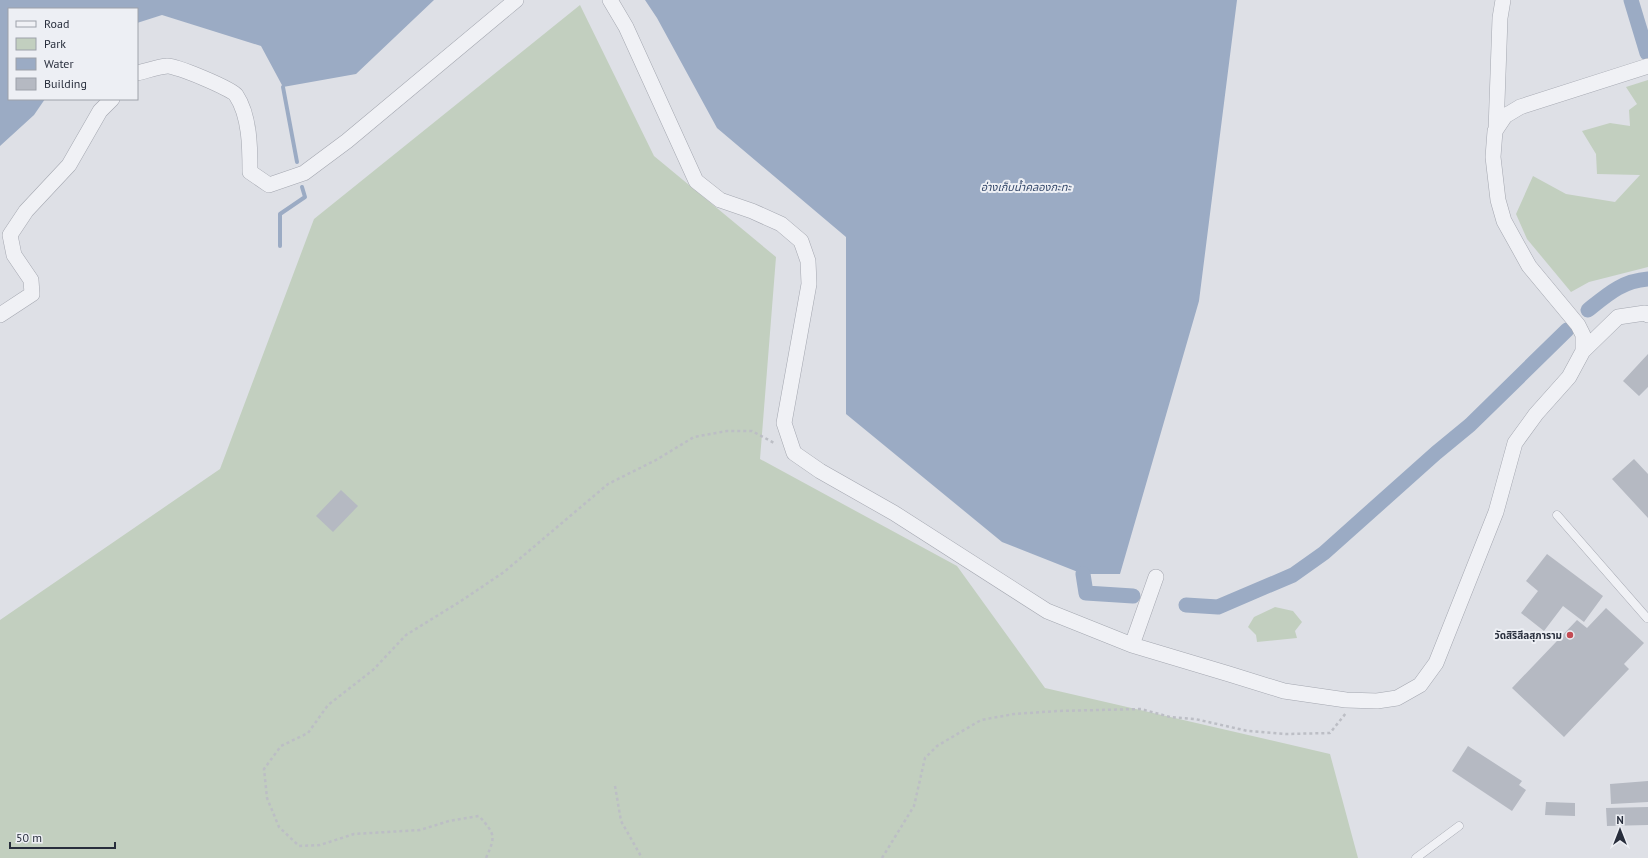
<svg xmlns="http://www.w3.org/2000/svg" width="1648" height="858" viewBox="0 0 1648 858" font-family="'PT Sans','Noto Sans Thai',sans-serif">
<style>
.green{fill:#c2cfbf}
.water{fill:#9babc4}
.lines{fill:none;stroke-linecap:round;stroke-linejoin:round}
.stream{stroke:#9babc4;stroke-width:4}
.canal{stroke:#9babc4;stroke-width:15}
.building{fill:#b5b9c2}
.lane-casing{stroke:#a4a7b0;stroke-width:9}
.street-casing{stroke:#a4a7b0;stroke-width:16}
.path{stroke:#bcbec5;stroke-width:2.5;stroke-dasharray:3 3;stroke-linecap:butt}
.lane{stroke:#f0f1f5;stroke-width:8}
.street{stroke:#f0f1f5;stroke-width:15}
.poi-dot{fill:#c34b53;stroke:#edeff4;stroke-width:1.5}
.labels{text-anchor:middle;stroke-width:4;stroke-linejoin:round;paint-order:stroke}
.poi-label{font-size:10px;font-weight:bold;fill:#282e3c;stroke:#edeff4;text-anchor:end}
.water-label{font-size:11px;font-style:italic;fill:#364a6c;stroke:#edeff4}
</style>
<rect width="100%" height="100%" fill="#dee0e6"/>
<!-- green -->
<path class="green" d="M580,5l74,151 122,101 -16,202 197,107 88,122 285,66 28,104h-1358v-238l220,-151 94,-250z
M1648,80v187l-59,15 -18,10 -44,-53 -11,-25 17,-38 33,18 49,8 25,-27 -43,-1 -1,-20 -14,-23 28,-8 20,3 -1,-16 8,-6 -11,-17z
M1275,607l18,4 9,11 -7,9 2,7 -40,4 -1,-7 -8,-8 6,-10z"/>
<!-- water -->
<path class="water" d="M0,0h434l-78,74 -73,13 -22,-41 -99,-31 -25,8v-14h-128v90h36l-11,16 -34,31z
M645,0h592l-38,301 -79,273h-37l-81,-32 -156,-128v-177l-129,-109 -60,-110z"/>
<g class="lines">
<!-- stream -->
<path class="stream" d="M283,87l14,75
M280,246v-32l25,-17 -3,-10"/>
<!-- canal -->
<path class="canal" d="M1631,0l16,53
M1588,310c20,-16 34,-29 60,-31
M1083,574l3,19 47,3
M1186,605l32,2 75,-32 31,-22 112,-100 34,-28 97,-95"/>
</g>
<!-- building -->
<path class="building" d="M1648,354v33l-9,9 -16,-15z
M1634,459l14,15v44l-36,-39z
M341,490l17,16 -25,26 -17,-16z
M1547,554l56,42 -19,26 -21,-16 -19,25 -23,-18 17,-22 -12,-10z
M1606,608l38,35 -20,21 5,5 -65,68 -52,-49 65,-68 10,8z
M1468,746l54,35 -3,4 7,5 -14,21 -60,-40z
M1648,781v21l-37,2 -1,-20z
M1546,802l29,1v13l-30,-1z
M1648,807v18l-41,1 -1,-18z"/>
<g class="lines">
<!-- lane casing -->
<g class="lane-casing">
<path id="lane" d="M1557,515l90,103
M1416,858l43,-32"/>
</g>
<!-- street casing -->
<g class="street-casing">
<path id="street" d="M610,0l16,27 70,154 24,19 32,11 29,13 20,17 7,20 1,23 -25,139 10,30 26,18 74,42 153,98 85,34 97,29 55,17 62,9 31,1 20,-3 23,-13 16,-22 60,-151 19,-69 21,-29 33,-37 14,-26v-16l-5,-10 -49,-59 -25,-45 -6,-21 -5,-43 2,-26 10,-15 15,-9 128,-41
M137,73c9,-2 20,-6 30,-7 8,-1 65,23 69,29 14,21 14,53 14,77l19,13 35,-12 43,-32 169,-141
M1496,130l4,-112 3,-18
M0,315l32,-21 -1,-14 -17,-25 -4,-20 16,-24 43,-46 31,-54 12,-12
M1583,351l35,-34 27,-4 3,2
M1132,645l24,-68"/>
</g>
<!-- path -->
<path class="path" d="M615,786l6,35 21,37
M486,858c10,-22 9,-24 -7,-42l-30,5 -29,9 -66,4 -34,11 -21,1 -20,-19 -12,-29 -3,-29 17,-23 27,-13 20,-28 45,-35 33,-35 55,-34 43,-29 104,-88 48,-24 38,-23 33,-6h25l24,13
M882,858l32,-52 11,-48 12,-12 44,-26 33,-6 43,-3 84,-2 29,8 25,2 53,12 38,3 44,-1 16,-20"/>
<!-- lane -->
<use href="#lane" class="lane"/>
<!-- street -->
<use href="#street" class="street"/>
</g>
<!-- markers -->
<circle class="poi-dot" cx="1570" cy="635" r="4"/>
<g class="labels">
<!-- poi labels -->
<g class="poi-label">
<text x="1562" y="639">วัดสิริสีลสุภาราม</text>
</g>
<!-- water labels -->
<g class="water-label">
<text x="1026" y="191">อ่างเก็บน้ำคลองกะทะ</text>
</g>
</g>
<!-- legend -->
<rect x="8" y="8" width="130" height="92" fill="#edeff4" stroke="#9ea2aa"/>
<rect x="16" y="21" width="20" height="6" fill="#f0f1f5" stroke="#9ea2aa"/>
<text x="44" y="28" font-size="12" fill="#282e3c">Road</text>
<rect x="16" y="38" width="20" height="12" fill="#c2cfbf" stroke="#9ea2aa"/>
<text x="44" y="48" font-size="12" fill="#282e3c">Park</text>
<rect x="16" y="58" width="20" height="12" fill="#9babc4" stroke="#9ea2aa"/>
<text x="44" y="68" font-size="12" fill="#282e3c">Water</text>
<rect x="16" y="78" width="20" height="12" fill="#b5b9c2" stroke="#9ea2aa"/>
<text x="44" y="88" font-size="12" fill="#282e3c">Building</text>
<!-- north arrow -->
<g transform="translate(1620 830)" stroke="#edeff4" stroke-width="3" paint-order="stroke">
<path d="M0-3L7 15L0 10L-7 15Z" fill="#282e3c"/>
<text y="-6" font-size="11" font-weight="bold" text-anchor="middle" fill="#282e3c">N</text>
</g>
<!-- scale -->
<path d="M10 842v6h105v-6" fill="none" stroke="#282e3c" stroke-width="2"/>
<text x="16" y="842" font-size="12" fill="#282e3c" stroke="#edeff4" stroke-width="3" paint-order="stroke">50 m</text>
</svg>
